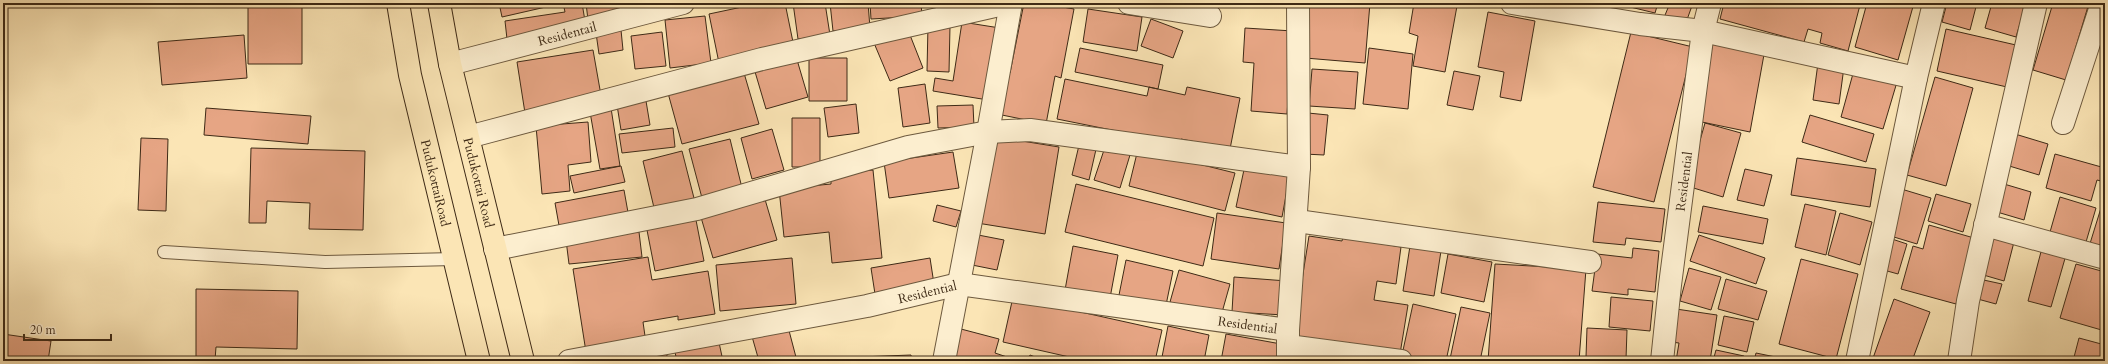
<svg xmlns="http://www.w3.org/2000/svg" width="2108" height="364" viewBox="0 0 2108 364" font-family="Cardo,serif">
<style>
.building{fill:#e6a584;stroke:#3e2a16}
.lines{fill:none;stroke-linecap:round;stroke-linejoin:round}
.service-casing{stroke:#6d593e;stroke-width:14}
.minor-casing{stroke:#6d593e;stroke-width:24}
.trunk-casing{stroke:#3e2a16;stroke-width:24}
.service{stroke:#fceecf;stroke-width:12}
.minor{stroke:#fceecf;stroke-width:22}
.trunk{stroke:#fbe5b5;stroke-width:22}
.labels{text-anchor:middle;stroke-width:4;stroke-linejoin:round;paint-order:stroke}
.street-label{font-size:13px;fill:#3e2a16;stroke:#fceecf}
</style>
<rect width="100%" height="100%" fill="#fbe5b5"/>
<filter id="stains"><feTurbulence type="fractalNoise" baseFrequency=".005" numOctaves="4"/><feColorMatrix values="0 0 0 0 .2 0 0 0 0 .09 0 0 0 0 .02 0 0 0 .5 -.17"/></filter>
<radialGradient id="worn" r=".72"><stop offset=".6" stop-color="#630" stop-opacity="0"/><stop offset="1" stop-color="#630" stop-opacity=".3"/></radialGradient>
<!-- building -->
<path class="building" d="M248,3h54v61h-54z
M499,3h60v1l-57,13z
M563,3h19l4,24 -79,12 -2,-18 60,-9z
M586,3h34l2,14 -34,3z
M761,3h24l9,44 -75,16 -10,-49z
M793,3h32l5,32 -32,4z
M830,3h38l2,25 -37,3z
M870,3h51l1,13 -51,3z
M1024,3h16l34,6 -13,69 -6,-2 -9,48 -49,-10 8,-42 5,1z
M1310,3h60l-5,60 -60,-5z
M1414,3h30l13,3 -12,66 -32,-6 5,-30 -9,-3z
M1623,3h35l-3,10 -33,-8z
M1670,3h23l-9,25 -21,-8z
M1724,3h129l7,2 -12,46 -28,-8 2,-10 -14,-4 -4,13 -84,-23z
M1867,3h47l-16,57 -43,-13z
M1947,3h30l-7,27 -28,-8z
M1992,3h34l-10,34 -31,-9z
M2053,3h36l-23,77 -33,-10z
M1088,9l54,8 -5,34 -54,-9z
M1488,12l47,9 -14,80 -21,-4 4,-25 -26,-5z
M705,16l6,47 -41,5 -5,-48z
M1151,19l32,12 -10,27 -32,-12z
M962,22l38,6 -12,72 -55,-9 2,-13 18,3z
M928,25l22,1 -1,46 -22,-1z
M1245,28l48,3 -6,83 -36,-3 3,-48 -11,-1z
M1946,29l70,16 -9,42 -70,-16z
M621,30l2,20 -24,4 -3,-21z
M908,30l15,38 -33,13 -16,-38z
M662,32l4,34 -31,3 -4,-33z
M1631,32l62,15 -39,155 -61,-15z
M244,35l3,43 -85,7 -4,-43z
M1714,38l51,11 -15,83 -53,-11z
M1080,48l83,17 -5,24 -83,-17z
M1369,48l44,6 -5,55 -45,-5z
M593,50l9,51 -77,12 -8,-51z
M795,53l13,44 -42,12 -13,-44z
M809,58h38v43h-38z
M1818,63l26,4 -5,37 -26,-4z
M1312,69l46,3 -3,37 -46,-3z
M1854,70l43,12 -14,47 -42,-12z
M1454,71l26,5 -7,34 -26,-5z
M744,73l15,51 -77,20 -14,-51z
M1935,77l38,11 -27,98 -39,-11z
M1065,79l82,17 2,-9 36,8 2,-8 53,11 -10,51 -49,-10v5l-124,-25z
M925,84l5,39 -27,4 -5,-39z
M646,101l4,24 -29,5 -4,-25z
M856,104l3,29 -31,4 -4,-29z
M973,105l1,22 -36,1 -1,-22z
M206,108l105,8 -3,28 -104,-9z
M611,108l9,58 -20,3 -10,-57z
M1308,113l20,2 -4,40 -20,-1z
M1810,115l64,19 -8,28 -64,-20z
M792,118h28v49h-28z
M588,122l3,40 -23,3 2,26 -28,3 -6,-68z
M1705,123l36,10 -18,64 -36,-11z
M673,128l2,19 -53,6 -3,-19z
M772,129l12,41 -32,9 -11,-41z
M2015,134l33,10 -9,31 -33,-10z
M991,136l68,11 -14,87 -68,-11z
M141,138l27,1 -2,72 -28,-1z
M730,139l12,49 -40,10 -13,-49z
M1080,141l17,4 -8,35 -17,-5z
M1105,147l25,8 -10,33 -26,-8z
M251,148l114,3 -2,79 -54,-1 1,-26 -43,-2 -1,22h-17z
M1138,149l97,24 -10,38 -96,-25z
M682,151l13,51 -40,10 -12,-51z
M953,152l6,36 -70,10 -5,-36z
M2055,154l50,14v14l-8,-2 -6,21 -45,-13z
M1797,158l79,11 -6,38 -79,-12z
M1245,165l45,9 -8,43 -46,-10z
M621,166l4,16 -51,11 -4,-17z
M1745,169l27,6 -8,31 -27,-6z
M873,170l9,88 -50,5 -3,-31 -45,5 -5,-48 52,-5v-10z
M1076,184l138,34 -11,48 -138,-34z
M2004,184l27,8 -7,28 -27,-8z
M1898,188l33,10 -14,46 -33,-10z
M624,190l5,28 -69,13 -5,-28z
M1936,194l35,10 -8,28 -35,-11z
M2105,195v60l-17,-5z
M764,196l13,44 -64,18 -13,-44z
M2060,197l36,11 -10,34 -36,-10z
M1598,202l67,7 -4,33 -35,-4 -1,7 -32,-3z
M1805,204l31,7 -10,44 -31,-8z
M937,205l24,6 -5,16 -23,-6z
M1703,206l65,13 -5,25 -65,-12z
M1217,213l69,10 -7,46 -68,-10z
M1840,213l32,9 -12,43 -32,-10z
M695,215l9,46 -49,10 -9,-46z
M1929,225l45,13 -18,66 -55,-15 12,-43 10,3z
M639,232l3,25 -73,7 -3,-24z
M973,234l31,6 -7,30 -30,-6z
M1699,235l66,23 -9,26 -66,-23z
M1991,235l23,7 -10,39 -24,-7z
M1309,236l33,5 1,-4 58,10 -5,37 -19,-3 -3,19 34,5 -8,49 -107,-17z
M1889,238l18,6 -9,30 -18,-5z
M1073,246l45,9 -8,43 -45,-8z
M1410,246l31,5 -7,45 -31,-5z
M1633,248l26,3 -4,41 -27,-3v6l-36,-4 5,-37 35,4z
M2042,248l24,7 -15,52 -23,-6z
M1448,254l44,8 -8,40 -43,-9z
M648,257l4,23 56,-9 7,43 -37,6v-4l-35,6 3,21 -60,9 -13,-83z
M792,258l4,46 -76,7 -4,-46z
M930,258l4,26 -59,10 -4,-26z
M1801,259l57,15 -22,85 -57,-15z
M1126,260l47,11 -8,39 -47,-10z
M1495,264l91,5 -7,92h-91z
M2076,264l29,8v59l-45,-13z
M1689,268l32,9 -10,33 -31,-9z
M1179,270l51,14 -9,32 -51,-14z
M1234,277l53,4 -3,34 -52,-3z
M1726,279l41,12 -9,29 -40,-11z
M1979,279l23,5 -6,20 -22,-6z
M196,289l102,2 -1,58 -81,-2 -1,13h-19z
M1013,297l149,33 -7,31h-68l-84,-19z
M1611,297l42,4 -3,30 -41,-4z
M1894,299l36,13 -18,49h-40z
M1413,304l43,10 -10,47h-18l-26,-6z
M1461,307l29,6 -10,48 -30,-2z
M1676,309l41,6 -7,46h-34l3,-18 -8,-1z
M1724,316l30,6 -7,30 -29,-7z
M787,323l10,38h-38l-8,-28z
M1168,326l41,9 -5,26h-23l-19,-4z
M1587,328l40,2 -1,29 -40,-2z
M961,329l38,10 -4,14 24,8h-67z
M3,334l48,7 -3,20h-45z
M1226,334l55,10 -3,17h-57z
M718,338l5,23h-46l-3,-13z
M2079,338l26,7v16h-32z
M1716,350l28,6 -1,5h-30z
M666,351l2,10h-67z
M1756,353l39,8h-41z
M911,355l1,6h-52v-4z
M1030,355l15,6h-18z"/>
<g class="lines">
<!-- service casing -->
<g class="service-casing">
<path id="service" d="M164,252l161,10 129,-3"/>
</g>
<!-- minor casing -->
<g class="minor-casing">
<g id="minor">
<path d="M1129,3l81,13"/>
<path d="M1512,3l128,21 63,7 213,47"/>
<path id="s1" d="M450,64l233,-61"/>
<path d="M2063,123l39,-120"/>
<path d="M468,137l294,-78 246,-56"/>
<path d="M1297,221l293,41"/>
<path d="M1985,225l120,33"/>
<path d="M495,249l202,-40 211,-62 80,-15 42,-2 269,37"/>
<path d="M1288,346l113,15"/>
<path id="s2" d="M569,361l298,-55 92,-22 329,46"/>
<path d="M944,361l44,-229 23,-129"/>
<path d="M1288,361v-31l11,-163 -1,-164"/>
<path id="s3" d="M1662,361l8,-76 33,-254 7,-28"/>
<path d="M1857,361l59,-283 18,-75"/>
<path d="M1959,361l9,-60 68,-298"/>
</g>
</g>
<!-- trunk casing -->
<g class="trunk-casing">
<g id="trunk">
<path id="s4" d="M398,3l12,72 69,286"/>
<path id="s5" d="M439,3l11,61 73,297"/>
</g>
</g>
<!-- service -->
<use href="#service" class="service"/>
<!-- minor -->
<use href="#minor" class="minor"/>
<!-- trunk -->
<use href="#trunk" class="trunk"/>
</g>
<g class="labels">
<!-- street labels -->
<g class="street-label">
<text dy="5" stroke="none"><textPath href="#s1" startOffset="121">Residentail</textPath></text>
<text dy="5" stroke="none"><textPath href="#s5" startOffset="184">Pudukottai Road</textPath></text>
<text dy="5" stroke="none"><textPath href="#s3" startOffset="181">Residential</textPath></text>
<text dy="5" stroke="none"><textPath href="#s4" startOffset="184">PudukottaiRoad</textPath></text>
<text dy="5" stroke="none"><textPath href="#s2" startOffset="365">Residential</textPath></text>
<text dy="5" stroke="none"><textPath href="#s2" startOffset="689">Residential</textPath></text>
</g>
</g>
<!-- margin -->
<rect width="2108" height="364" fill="none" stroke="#fbe5b5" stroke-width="16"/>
<rect x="4" y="4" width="2100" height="356" fill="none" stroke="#3e2a16" stroke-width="2"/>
<rect x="8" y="8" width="2092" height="348" fill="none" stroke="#3e2a16"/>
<!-- scale -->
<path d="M24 334v6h87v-6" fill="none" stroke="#3e2a16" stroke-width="2"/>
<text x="30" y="334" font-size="12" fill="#3e2a16" stroke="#fceecf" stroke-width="3" paint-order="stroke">20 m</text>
<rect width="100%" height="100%" filter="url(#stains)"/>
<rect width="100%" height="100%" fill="url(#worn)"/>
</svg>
